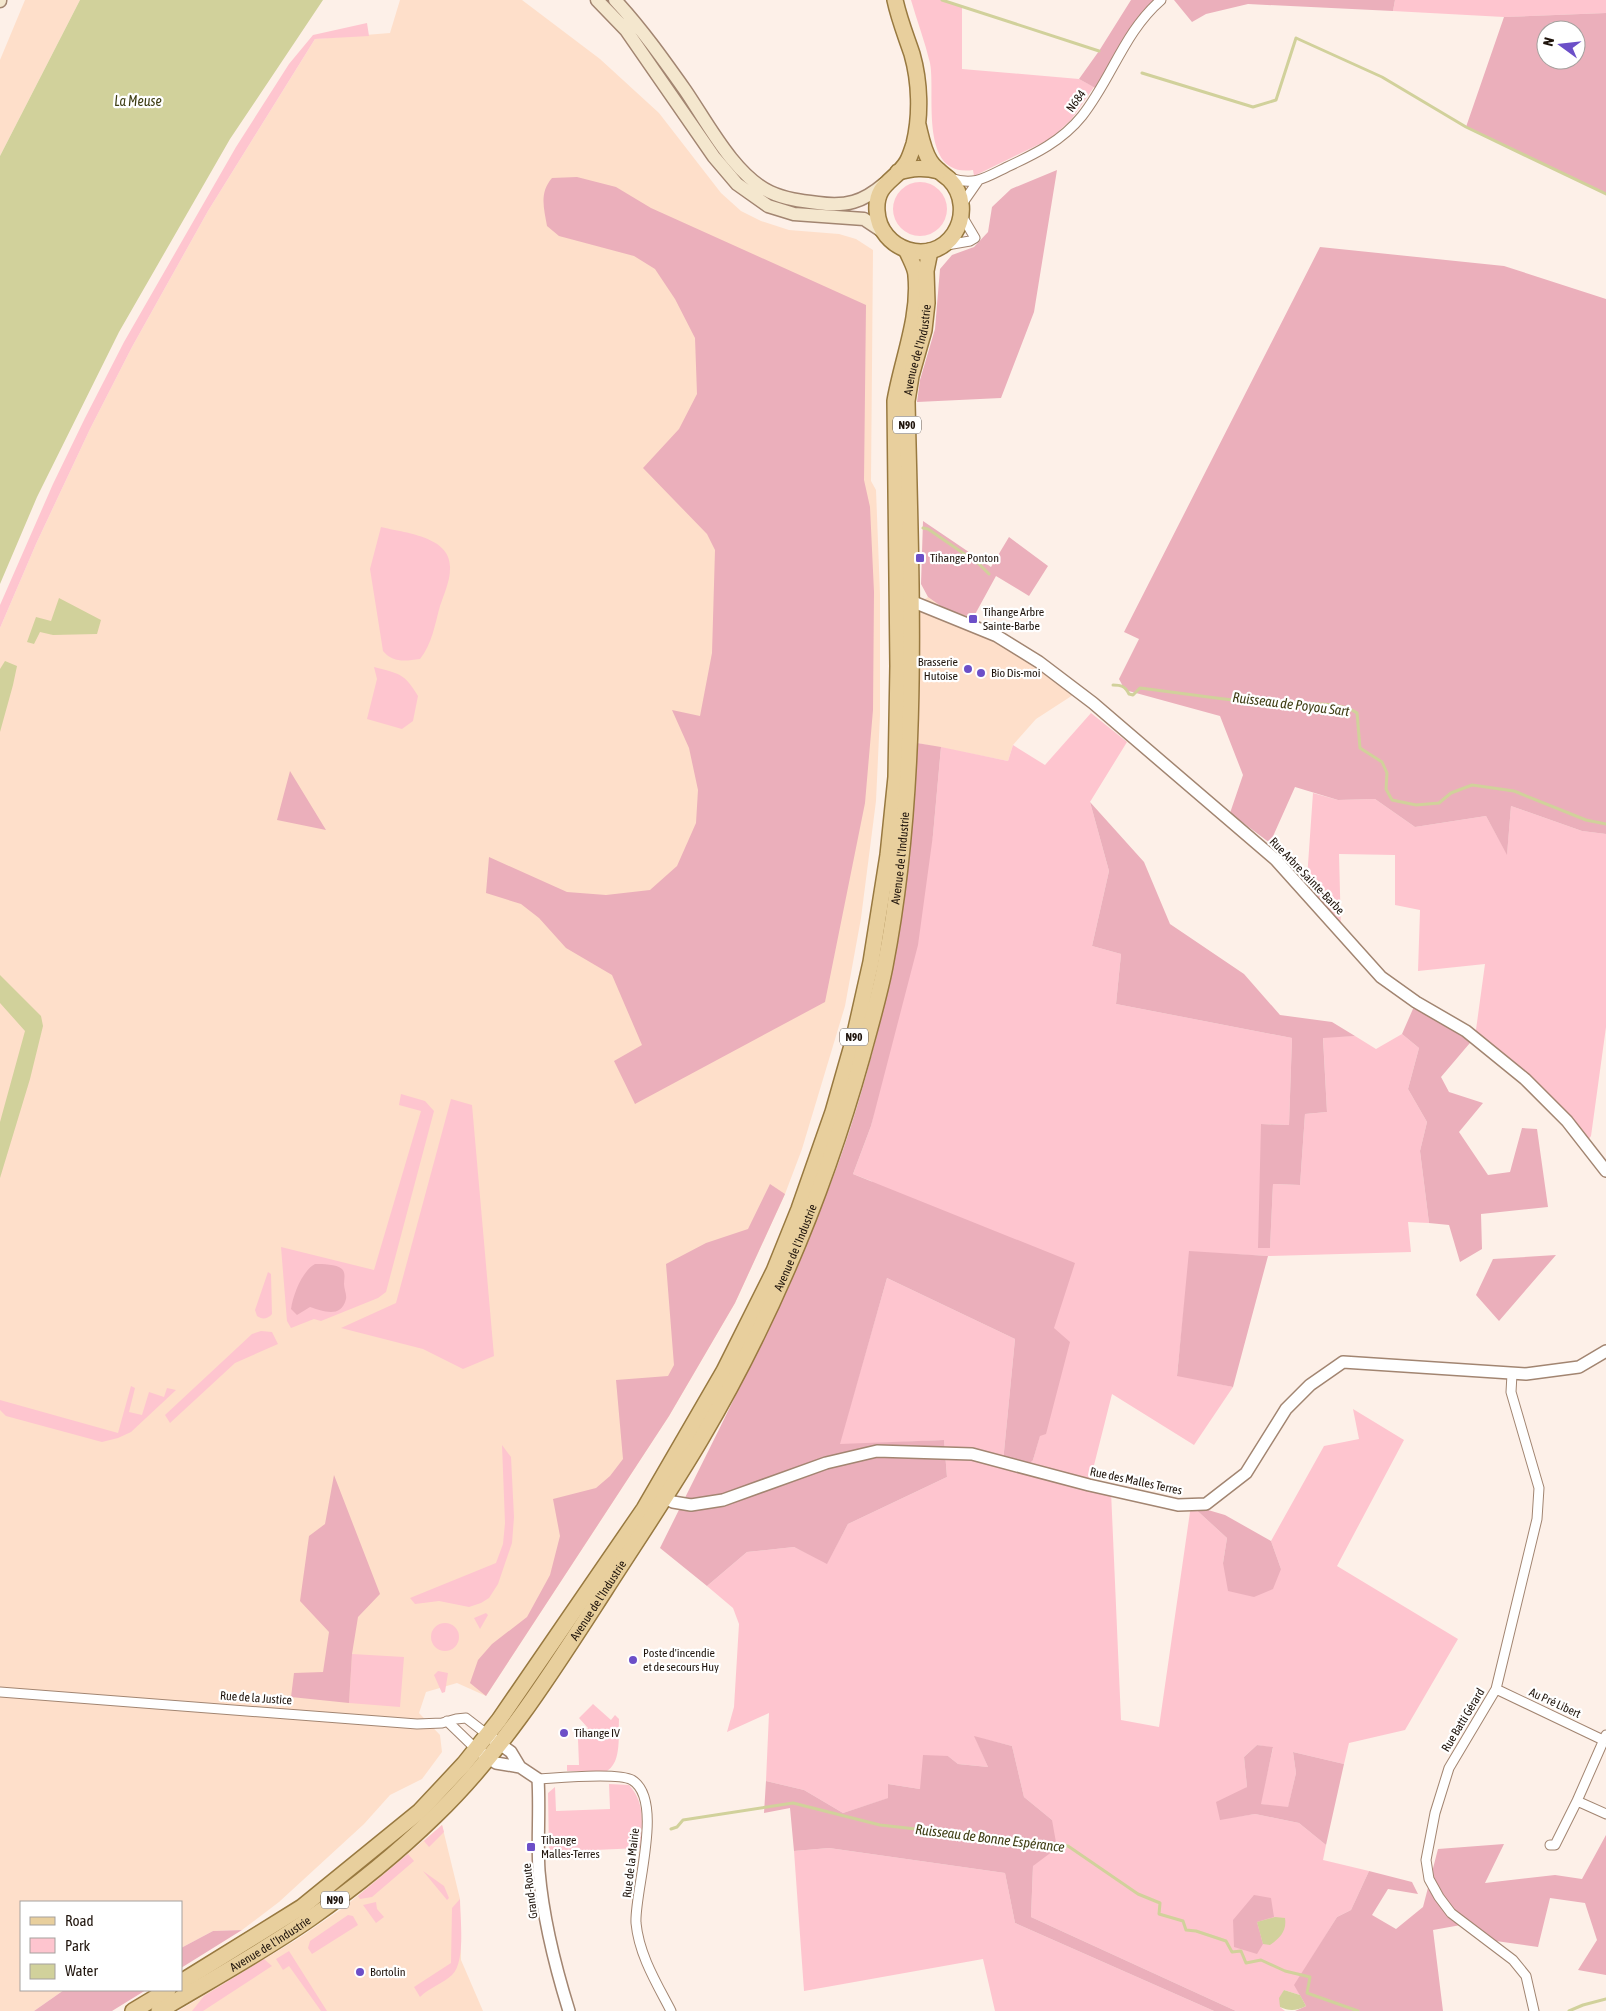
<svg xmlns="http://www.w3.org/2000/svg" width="1606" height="2011" viewBox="0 0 1606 2011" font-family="'Asap Condensed',sans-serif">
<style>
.built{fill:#fedfca}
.green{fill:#fec5cf}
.forest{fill:#ebafbb;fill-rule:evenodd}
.water{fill:#d1d19b}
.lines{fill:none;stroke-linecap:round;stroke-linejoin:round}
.stream{stroke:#d1d19b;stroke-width:3}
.minor-casing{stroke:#a28571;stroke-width:11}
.tertiary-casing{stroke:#a28571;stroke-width:14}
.secondary-casing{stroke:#a28571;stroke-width:15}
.primary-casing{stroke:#987940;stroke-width:18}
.minor{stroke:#fff;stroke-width:9}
.tertiary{stroke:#fff;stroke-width:11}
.secondary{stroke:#f4e7ce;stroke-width:12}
.primary{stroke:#e8cf9d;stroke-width:15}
.poi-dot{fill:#6c4fc8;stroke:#fff;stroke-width:2}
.labels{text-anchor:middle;stroke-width:4.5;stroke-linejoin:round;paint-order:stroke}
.shield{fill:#fff;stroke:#625a55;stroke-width:1}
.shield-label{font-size:11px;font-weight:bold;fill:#1f140c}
.street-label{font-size:12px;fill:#1f140c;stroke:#fff}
.poi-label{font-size:12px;fill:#1f140c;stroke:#fff;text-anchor:start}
.water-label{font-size:14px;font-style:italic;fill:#3e3d13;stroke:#fff}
</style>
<rect width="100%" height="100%" fill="#fdf0e8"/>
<!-- built -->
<path class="built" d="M25,0h55l-80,156v-96z
M400,0h122l78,59 59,54 62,80 20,18 20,10 28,9 50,4 17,5 17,11 -2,231 5,9 4,104v121l-4,86 -15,117 -16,88 -43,143 -17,45 -50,109 -66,113 -183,280 -29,-13 -31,9 -7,21 21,22 2,17 -20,27 -32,16 -26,29 -85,78 -37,28 -29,1 -32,17v-46h-160v88h43l-30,21h-34v-1383l36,-84 54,-115 42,-82 76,-136 107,-172 75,-6z
M928,597l17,12 28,9 104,66 -4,11 -37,24 -23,26 -5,16 -91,-18 1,-139z
M442,1825l18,74 1,61 22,51h-305l118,-71 47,-32z"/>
<!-- green -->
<path class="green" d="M911,0h31l20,7v62l117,10 15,8 -23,33 -21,19 -76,37 -1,-6c-55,8 -37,-76 -43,-107 -5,-21 -13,-42 -19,-63z
M1395,0h211v13l-102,4 -111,-6z
M367,23l2,13 -54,3 -107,172 -76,136 -42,82 -54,115 -36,84v-23l53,-121 32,-66 39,-76 112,-195 53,-83 24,-29z
M893 209a27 27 0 1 1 54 0a27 27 0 1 1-54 0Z
M381,527c23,6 71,9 69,42 0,12 -6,25 -10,37 -5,18 -8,38 -20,53 -15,2 -27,4 -37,-8l-13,-82z
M374,667c26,7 30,6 44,29l-5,25 -11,8 -35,-10 10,-40z
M1091,713l36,29 -37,60 19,69 -17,75 29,8 -5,50 176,34 -3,87 -28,-1 9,123 3,-63 27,1 5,-71 22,-2 -4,-75 32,-1 21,13 26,-15 17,14 -11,41 19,33 -7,29 9,72 -21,-1 3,30 -143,4 -78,-4 -13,123 56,12 -39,58 -82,-51 -23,91 22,6 10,229 38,7 32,-222 36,33 -4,25 58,6 -10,-28 53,-95 35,-7 -6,-30 51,31 -67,126 121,73 -53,91 -56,13 -5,21 -51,-12 3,21 -8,35 -28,-4 13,-56 -16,-3 -13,12 3,30 -26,32 34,-5 44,9 27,22 -3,15 46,11 -18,39 -14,7 -42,68 5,10 -16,-5 -4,17 5,4h-49l-205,-94 2,-51 19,-46 -28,-23 -12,-51 -37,-9 13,30 -30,-3 -10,-8 -28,33 -32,-5 1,14 -46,15 -39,-23 -38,-9 3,-68 -42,19 7,-25 5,-83 -6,-16 -26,-22 40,-34 47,-5 33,16 21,-39 99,-47 -3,-37 -105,5 48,-167 128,61 -12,123 30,-2 7,-25 14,-106 -183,-148 -18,-7 18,-48 62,-291 8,-88 67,14 5,-16 32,20z
M1313,793l25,7 37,-1 40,28 71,-11 21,38 4,-48 71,25 24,3v193l-15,109 -6,8 -110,-107 10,-73 -67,7 2,-61 -25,-5v-50l-56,-1 2,77 -35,-38z
M401,1094l24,7 9,10 -48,181 -8,6 -57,23 -7,-2 -23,9 -4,-7 -6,-74 93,23 47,-159 -22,-6z
M451,1099l21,6 22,251 -31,13 -40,-20 -82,-21 55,-25z
M268,1272l3,2 1,40c-4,5 -10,6 -15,2l-2,-6z
M261,1331l11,1 6,12 -43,19 -65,60 -5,-8 87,-81z
M131,1386l4,2 -6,24 13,3 7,-23 15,5 3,-9 9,2 -45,42 -13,6 -16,4 -96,-26 -6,-6v-10l118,33z
M502,1445l9,12 3,60 -2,26 -14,41 -9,14 -8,5 -12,4 -30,-6 -24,3 -5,-6 86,-35 7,-19 2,-21z
M486,1613l2,2 -8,14 -6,-11z
M431 1637a14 14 0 1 1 28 0a14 14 0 1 1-28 0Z
M352,1654l52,3 -4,50 -51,-4z
M438,1671l10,2 -3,19 -3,1 -8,-18z
M593,1704l18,16 4,-5 4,4c-1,16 3,43 -12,52h-40v-6h12l-1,-26 10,-11 -9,-10z
M609,1784l20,1c17,18 13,41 11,63l-91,4 -1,-59 7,-6 1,24 54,-2z
M442,1825l2,7 -15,15 -5,-6z
M829,1848l176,25 10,50 199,88h-219l-12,-52 -179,32 -10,-140z
M408,1854l6,7 -42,36 -12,2 -2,-3z
M423,1871l21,15 5,12 -2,2z
M460,1899c0,19 6,63 -8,76 -10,9 -23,13 -32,22l-6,-10 37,-24 1,-55z
M376,1902l1,7 7,8 -8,6 -13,-18z
M348,1915l5,1 5,9 -46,29 -4,-6 2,-7z
M289,1951l38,60h-6l-32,-45 -6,4 -7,-11z
M264,1959l8,7 -69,45h-11l12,-15z"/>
<!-- forest -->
<path class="forest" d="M1131,0h30l-15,13 -47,77 -20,-11 20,-28z
M1174,0h221l-2,11 -145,-7 -42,10 -14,8z
M1606,13v181l-140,-67 38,-110zM1546,30h30v30h-30z
M1057,170l-23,142 -33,86 -84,4 3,-22 15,-51 5,-60 12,-14 22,-8 14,-15 4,-25 19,-18z
M577,177l39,10 35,21 215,97 -2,175 6,27 4,85 -1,118 -8,93 -40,199 -190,102 -21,-43 28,-16 -30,-70 -46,-27 -27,-30 -18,-14 -35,-11 3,-36 78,35 39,3 44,-5 27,-24 19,-43 2,-33 -9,-42 -17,-38 28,6 12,-63 3,-103 -8,-16 -64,-66 36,-39 18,-35 -2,-56 -20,-39 -20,-30 -21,-13 -75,-20 -12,-10c-3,-18 -8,-33 5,-48z
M1320,247l184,19 102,33v535l-24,-3 -71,-25 -4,49 -21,-39 -71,11 -40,-28 -37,1 -43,-13 -25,56 -40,-30 13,-38 -23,-59 -95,-26 -6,-11 20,-40 -15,-7z
M923,521l68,46 18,-30 39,29 -19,30 -33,-20 -23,42 -28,-9 -17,-12 -7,-13z
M917,743l24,4 -8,88 -15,110 -47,181 -18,48 222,89 -21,65 16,14 -24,92 -6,2 -7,24 -8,7 -22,-5 12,-123 -128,-61 -47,166 104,-4 3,37 -99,47 -21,40 -33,-17 -47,5 -40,34 -47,-38c52,-105 106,-209 151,-317 9,-21 18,-42 26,-64 49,-136 74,-279 80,-424z
M290,771l36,59 -49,-10z
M1090,802l54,60 26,62 74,50 36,41 52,7 23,14 -32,2 4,74 -22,2 -5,71 -27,-1 -3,64h-12l3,-124 28,1 3,-87 -176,-34 5,-50 -29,-8 17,-75z
M1416,1002l59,35 -34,40 8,15 34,11 -24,29 29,43 22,-3 12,-44 15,1 11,78 -67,7 1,35 -22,13 -11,-37 -20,-2 -9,-72 7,-29 -19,-33 11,-41 -17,-14z
M770,1184l15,10 -50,109 -66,113 -183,280 -16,-13 8,-23 14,-16 35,-27 23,-42 10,-39 -7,-37 43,-11 14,-12 13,-17 -7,-79 52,-4 6,-11 -8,-101 40,-21 42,-14z
M1189,1251l79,5 -35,131 -56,-11z
M1556,1255l-57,66 -23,-26 17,-36z
M315,1264c8,0 21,0 27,5 4,4 2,10 2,15 0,5 3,11 2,15 -5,20 -23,12 -36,8l-13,8 -6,-6c2,-14 11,-38 24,-45z
M334,1475l46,119 -22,23 -6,37 -3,49 -58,-6 3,-24 29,-1 6,-40 -29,-31 9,-65 16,-12z
M1191,1505l34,10 46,26 10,28 -8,20 -19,8 -26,-6 -5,-28 4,-25z
M974,1736l38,10 12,51 28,23 5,28 -24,18 -2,51 205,94h-22l-199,-88 -10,-50 -176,-25 -35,3 -4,-43 -26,5 2,-32 38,9 39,23 45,-15v-14l32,5 3,-34 25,1 10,8 30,3z
M1257,1745l16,2 -12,57 27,3 8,-34 -3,-21 51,12 -18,81 -27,-22 -44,-9 -35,6 -4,-18 31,-15 -3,-30z
M1606,1835v140l-28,-5 19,-30 -12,-37 -35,-5 -12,49 -42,-6 -24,-18 -39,7 10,81h-148l11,-5 -12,-21 43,-68 14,-7 18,-39 43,11 6,12 -30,-5 -16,26 24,14 27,-22 15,-58 66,-5 -19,39 70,-8 27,4z
M1254,1895l17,3 3,19 -17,5 6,22 -6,10 -23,-7 -1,-27z
M242,1930l-61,38v-20l32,-17z
M64,1990h82l-34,21h-78z"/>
<!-- water -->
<path class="water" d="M80,0h243l-93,139 -111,193 -82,165 -37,87v-428z
M59,598l42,22 -4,14 -44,1 -13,-3 -6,12 -7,-2 9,-25 15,4z
M5,661l12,5 -4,19 -13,47v-63z
M0,975l41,41 2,10 -13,53 -30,99v-56l25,-91 -25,-28z
M1275,1917l10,1c2,13 -5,20 -15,27l-7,-1 -6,-22z
M1284,1990l16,5 6,11c-10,5 -17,5 -26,1l-1,-9z"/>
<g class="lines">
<!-- stream -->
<path class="stream" d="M942,0l157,51
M1142,73l111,34 23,-7 20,-62 86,39 84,50 140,67
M923,528l5,1 51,35 10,10
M1113,685c8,0 12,1 16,9l4,1 7,-7c42,5 84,12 126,15 23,1 74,-3 91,10l3,35 22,14 5,11 -1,16 6,11 24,5 23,-2 12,-10 21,-8 42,6 72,29 20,4
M671,1829l6,-2 6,-7 110,-17 87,22 188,21 70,48 22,9 -1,11 24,7 3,9 10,1 30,10 6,11 9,-1 5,12 15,-3 24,11 25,6 -3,16 51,18
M1569,2011l14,-6 23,-6"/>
<!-- minor casing -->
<g class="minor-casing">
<path id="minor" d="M950,178c24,8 35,0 57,-11 28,-13 55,-26 75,-51 30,-38 42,-84 79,-116
M962,204l16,-23
M947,245l23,-4 5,-3 -13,-22
M1512,1374l-1,18 28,96 -2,31 -41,170 -47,79 -14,45 -9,47 3,19 10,18 12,16 62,47 13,16 8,35
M1496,1689l107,51
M0,1692l417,32 25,-1 14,-4 10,-1 22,17
M447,1721l29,28
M1606,1735l-29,66 29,13
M538,1779c19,-1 80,-7 94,1 33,20 2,112 4,143 3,32 21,61 35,88
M1550,1845h5l22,-44"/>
</g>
<!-- tertiary casing -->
<g class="tertiary-casing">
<path id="tertiary" d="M907,597l4,4 86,35 42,26 54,41 183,157 105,117 35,25 50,29 59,48 42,42 39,50
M665,1498l8,4 18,3 32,-5 103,-37 51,-12 95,3 117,31 89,20 28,-1 40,-31 40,-64 24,-24 33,-23 183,12 53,-7 27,-16
M493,1739l18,13 9,15 18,12c2,30 -1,62 1,92 4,47 16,95 30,140
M483,1754l13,9 24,4"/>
</g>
<!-- secondary casing -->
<g class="secondary-casing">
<path id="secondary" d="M597,0l29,30 88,127 23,27 31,22 26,8 70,5 18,12
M615,0c26,28 48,59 70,90 22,32 49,85 85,102 15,7 31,9 48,11 28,4 45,-1 66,-19
M0,1v-1"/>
</g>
<!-- primary casing -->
<g class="primary-casing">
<g id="primary">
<path d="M895,0c4,19 11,36 17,54 8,28 9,62 2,90 -2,6 -4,13 -7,18 -11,19 -32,21 -30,49 2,39 54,57 77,23 11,-17 10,-40 -5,-55 -7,-6 -14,-10 -19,-18 -7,-11 -9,-24 -12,-36"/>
<path d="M898,172c15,-4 26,-5 41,-1"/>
<path d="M181,1982l121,-75 118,-96 44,-47 35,-44 145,-211 80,-138 50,-100 25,-62 34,-97 20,-70 18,-80 17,-107 8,-78 2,-111 -3,-265c7,-41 25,-83 21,-125 0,-8 -6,-17 -9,-25"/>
<path d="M133,2011l35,-21"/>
<path id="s1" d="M159,2011c50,-30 105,-60 152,-93 44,-31 86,-65 124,-102 68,-65 119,-147 170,-226 32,-50 66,-100 96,-151 70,-119 124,-249 161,-382 8,-30 17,-60 23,-91 36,-186 26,-376 22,-565l4,-25 13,-46 3,-27 -1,-32 4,-20"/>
</g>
</g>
<!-- minor -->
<use href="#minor" class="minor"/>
<!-- tertiary -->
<use href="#tertiary" class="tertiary"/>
<!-- secondary -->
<use href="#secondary" class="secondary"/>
<!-- primary -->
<use href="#primary" class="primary"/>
</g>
<!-- markers -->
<g class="poi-dot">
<rect x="915" y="553" width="10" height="10" rx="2.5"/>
<rect x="968" y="614" width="10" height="10" rx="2.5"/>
<circle cx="968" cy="669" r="5"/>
<circle cx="981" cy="673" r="5"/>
<circle cx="633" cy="1660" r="5"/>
<circle cx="564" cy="1733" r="5"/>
<rect x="526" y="1842" width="10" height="10" rx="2.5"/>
<circle cx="360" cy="1972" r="5"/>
</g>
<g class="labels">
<!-- shield labels -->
<g class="shield">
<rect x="893" y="416.5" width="28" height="17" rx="4"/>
<rect x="840" y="1028.5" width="28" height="17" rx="4"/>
<rect x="321" y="1891.5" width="28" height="17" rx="4"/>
</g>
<g class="shield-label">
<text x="907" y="429">N90</text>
<text x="854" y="1041">N90</text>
<text x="335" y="1904">N90</text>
</g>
<!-- street labels -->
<g class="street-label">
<text transform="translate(1076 101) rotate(-54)" y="4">N684</text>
<text dy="4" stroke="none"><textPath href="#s1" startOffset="1930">Avenue de l'Industrie</textPath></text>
<text dy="4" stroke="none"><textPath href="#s1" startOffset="1420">Avenue de l'Industrie</textPath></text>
<text transform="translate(1307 876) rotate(46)" y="4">Rue Arbre Sainte-Barbe</text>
<text dy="4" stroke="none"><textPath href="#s1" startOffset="1015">Avenue de l'Industrie</textPath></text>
<text transform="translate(1136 1481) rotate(12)" y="4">Rue des Malles Terres</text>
<text dy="4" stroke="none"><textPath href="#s1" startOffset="610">Avenue de l'Industrie</textPath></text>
<text transform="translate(256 1698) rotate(4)" y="4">Rue de la Justice</text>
<text transform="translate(1555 1703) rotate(25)" y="4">Au Pré Libert</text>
<text transform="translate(1463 1720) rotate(-59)" y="4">Rue Batti Gérard</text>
<text transform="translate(631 1863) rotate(-83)" y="4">Rue de la Mairie</text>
<text transform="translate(530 1891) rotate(-97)" y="4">Grand-Route</text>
<text dy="4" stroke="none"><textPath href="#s1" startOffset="130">Avenue de l'Industrie</textPath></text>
</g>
<!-- poi labels -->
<g class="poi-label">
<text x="930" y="562">Tihange Ponton</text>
<text x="983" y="616">Tihange Arbre<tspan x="983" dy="14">Sainte-Barbe</tspan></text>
<text x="958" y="666" text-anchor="end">Brasserie<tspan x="958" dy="14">Hutoise</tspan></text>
<text x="991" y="677">Bio Dis-moi</text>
<text x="643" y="1657">Poste d'incendie<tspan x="643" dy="14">et de secours Huy</tspan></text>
<text x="574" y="1737">Tihange IV</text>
<text x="541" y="1844">Tihange<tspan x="541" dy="14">Malles-Terres</tspan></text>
<text x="370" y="1976">Bortolin</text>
</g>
<!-- water labels -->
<g class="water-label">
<text x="138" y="106">La Meuse</text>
<text transform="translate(1291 704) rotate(7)" y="5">Ruisseau de Poyou Sart</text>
<text transform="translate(990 1838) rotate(7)" y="5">Ruisseau de Bonne Espérance</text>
</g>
</g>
<!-- legend -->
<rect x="20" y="1901" width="162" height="90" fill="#ffffff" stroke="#a5a19e"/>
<rect x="30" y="1917" width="25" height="8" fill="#e8cf9d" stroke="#a5a19e"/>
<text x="65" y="1926" font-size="15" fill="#1f140c">Road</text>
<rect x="30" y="1938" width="25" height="15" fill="#fec5cf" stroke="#a5a19e"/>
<text x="65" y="1951" font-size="15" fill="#1f140c">Park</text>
<rect x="30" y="1964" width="25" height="15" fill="#d1d19b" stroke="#a5a19e"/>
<text x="65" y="1976" font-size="15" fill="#1f140c">Water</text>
<!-- north arrow -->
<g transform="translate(1561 45) rotate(285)"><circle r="24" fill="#ffffff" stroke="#a5a19e"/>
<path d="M0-4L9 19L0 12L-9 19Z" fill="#6c4fc8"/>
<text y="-8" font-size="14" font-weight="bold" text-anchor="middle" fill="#1f140c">N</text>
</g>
</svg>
